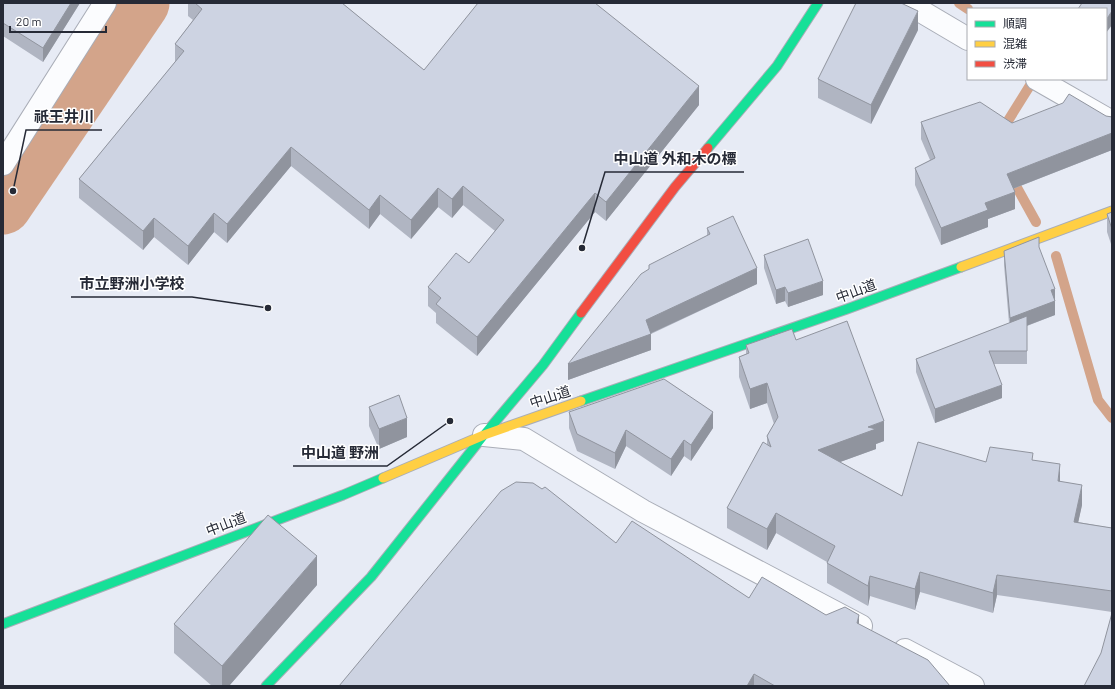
<svg xmlns="http://www.w3.org/2000/svg" width="1115" height="689" viewBox="0 0 1115 689" font-family="Barlow,'Noto Sans JP',sans-serif">
<style>
.lines{fill:none;stroke-linecap:round;stroke-linejoin:round}
.stream{stroke:#d3a48a;stroke-width:10}
.river{stroke:#d3a48a;stroke-width:57}
.street-casing{stroke:#a9adb7;stroke-width:24}
.fast-casing{stroke:#a9adb7;stroke-width:11}
.slow-casing{stroke:#a9adb7;stroke-width:11}
.jam-casing{stroke:#a9adb7;stroke-width:11}
.street{stroke:#fbfcfe;stroke-width:22}
.fast{stroke:#16e098;stroke-width:9}
.slow{stroke:#ffcf43;stroke-width:9}
.jam{stroke:#f24e42;stroke-width:9}
.wall{fill:#b0b5c2}
.shaded-wall{fill:#90949e}
.building{fill:#cdd3e2;stroke:#90949e}
.labels{text-anchor:middle;stroke-width:3;stroke-linejoin:round;paint-order:stroke}
.street-label{font-size:14px;fill:#262a36;stroke:#fff}
.leader{fill:none;stroke:#262a36;stroke-width:1.5}
.callout-dot{fill:#262a36;stroke:#fff;stroke-width:1.5}
.callout-label{font-size:15px;text-anchor:middle;font-weight:bold;fill:#262a36;stroke:#fff;stroke-width:3;stroke-linejoin:round;paint-order:stroke}
</style>
<rect width="100%" height="100%" fill="#e7ebf5"/>
<g class="lines">
<!-- stream -->
<path class="stream" d="M959,3l9,6
M1001,132l33,-53
M1010,175l26,47
M1056,256l42,144 14,18"/>
<!-- river -->
<path class="river" d="M3,206l138,-203"/>
<!-- street casing -->
<g class="street-casing">
<path id="street" d="M907,3l61,36
M1037,79l75,43
M3,164l102,-161
M484,435l40,4 119,72 218,115
M905,650l68,36"/>
</g>
<!-- fast casing -->
<g class="fast-casing">
<path id="fast" d="M708,148l69,-82 41,-63
M581,401l266,-92 114,-42
M3,624l340,-129 40,-17
M266,686l105,-109 113,-142 59,-70 38,-52"/>
</g>
<!-- slow casing -->
<g class="slow-casing">
<path id="slow" d="M961,267l151,-56
M383,478l101,-43 97,-34"/>
</g>
<!-- jam casing -->
<g class="jam-casing">
<path id="jam" d="M581,313l94,-126 33,-39"/>
</g>
<!-- street -->
<use href="#street" class="street"/>
<!-- fast -->
<use href="#fast" class="fast"/>
<!-- slow -->
<use href="#slow" class="slow"/>
<!-- jam -->
<use href="#jam" class="jam"/>
</g>
<!-- wall -->
<path class="wall" d="M3,3h77l-37,59 -40,-26z
M188,3h154l82,67 275,35 -93,116 -11,-9 -118,144 -41,-33v-10l-8,-7v-19l41,-24 26,-32 -32,-26 -11,13 -14,-11 -27,32 -31,-25 -11,15 -78,-63 -64,77 -13,-11 -26,33 -34,-28 -11,13 -64,-52v-19l96,-117v-18l18,-24 -5,-4z
M918,30l-47,94 -53,-26v-19z
M1106,116l6,1v33l-99,39 2,20 -27,10v8l-47,18 -26,-60v-17l15,-8 -9,-21v-17l91,1z
M1112,212v35l-5,-15v-18z
M707,228l50,56 -106,50v16l-83,30 139,-144z
M1039,247l16,68 -28,11v38h-33l8,34 -67,25 -19,-51v-13l93,-36 -5,-58v-14z
M764,255l59,40 -35,12 -3,-6 -9,3 -12,-36z
M796,340l88,101 -8,3v5l-36,13 62,34 84,-34 47,-2 27,22 22,23 -4,17 34,6v84l-115,-17 -4,18 -73,-21 -5,18 -45,-14 -2,10 -41,-23v-21l-51,-29 -9,17 -40,-22v-20l40,-63v-9l7,-12 -7,-21 -17,6 -11,-32v-20l7,-3v-9z
M369,407l38,30 -28,12 -10,-23z
M569,412l144,16 -22,33 -7,-5 -13,20 -45,-30 -11,23 -38,-18 -8,-23z
M616,543l133,55 77,17 33,9 91,62h-611z
M317,585l-88,101h-17l-38,-33v-29z"/>
<!-- shaded-wall -->
<path class="shaded-wall" d="M71,3h9l-37,59v-14z
M918,11v19l-47,94v-19z
M1112,11v14l-6,8v-13z
M699,86v19l-93,116v-19z
M1112,133v17l-105,41v-17z
M291,147v19l-64,77v-19z
M463,186v19l-11,13v-19z
M438,188v19l-27,32v-19z
M1015,192v17l-27,10v8l-47,18v-17l44,-25z
M595,193v19l-118,144v-19z
M380,195v19l-11,15v-19z
M214,213v19l-26,33v-19z
M154,218v19l-11,13v-19z
M757,268v16l-110,51 4,-1v16l-83,30v-16l78,-44z
M823,281v14l-35,12v-14z
M785,287v14l-9,3v-14z
M1055,289v26l-45,17v-14l41,-28z
M767,383v20l-17,6v-20z
M1002,385v13l-67,25v-14z
M713,412v16l-22,33v-16z
M407,418v19l-28,12v-20z
M884,421v20l-8,3v5l-58,21v-20l50,-23z
M626,430v16l-11,23v-16z
M684,440v16l-13,20v-17z
M1060,464v20l-2,-3z
M1082,485v20l-8,37v-20z
M776,513v20l-9,17v-21z
M317,556v29l-88,101h-7v-20z
M920,572v20l-5,18v-21z
M997,575v20l-4,18v-20z
M870,576v20l-2,10v-20z
M859,615v25l-2,-17z
M754,674v12h-7z"/>
<!-- building -->
<path class="building" d="M3,3h68l-28,45 -40,-25z
M195,3h147l82,67 54,-67h117l104,83 -93,116 -11,-9 -118,144 -41,-33 5,-6 -13,-11 28,-34 13,10 35,-43 -41,-34 -11,13 -14,-11 -27,32 -31,-25 -11,15 -78,-63 -64,77 -13,-11 -26,33 -34,-28 -11,13 -64,-52 105,-128 -9,-7 27,-35z
M856,3h45l17,8 -47,94 -53,-26z
M1082,3h30v8l-6,9v-11h-28z
M1069,94l37,22 6,1v16l-105,41 8,18 -30,11 3,7 -47,18 -26,-60 20,-10 -14,-36 59,-20 32,21 51,-20z
M1112,212v17l-5,-15z
M733,216l24,52 -111,52 5,14 -83,30 73,-90 8,-5v-4l61,-31 -3,-6z
M1039,237v10l16,42 -4,1 4,11 -45,17 -6,-67z
M808,239l15,42 -35,12 -3,-6 -9,3 -12,-35z
M1027,316v35h-38l13,34 -67,24 -19,-50z
M847,321l37,100 -16,6 8,2 -58,21 84,46 16,-54 68,20 4,-15 43,6 -1,7 28,4 -2,17 24,4 -8,37 38,6v63l-115,-16 -4,18 -73,-21 -5,17 -45,-13 -2,10 -41,-23 8,-17 -59,-33 -9,16 -40,-21 36,-66 8,5 -4,-11 11,-19 -11,-34 -17,6 -11,-32 10,-4 -3,-8 46,-16 4,11z
M664,379l49,33 -22,33 -7,-5 -13,19 -45,-29 -11,23 -38,-19 -8,-22z
M399,395l8,23 -28,11 -10,-22z
M516,482l17,1 9,6 3,-2 71,56 16,-22 117,77 13,-21 64,38 19,-8 14,8 -2,8 71,37 22,26h-175l-21,-12 -7,12h-408l162,-195z
M268,515l49,41 -95,110 -48,-42z
M1112,613v73h-28l17,-33z"/>
<g class="labels">
<!-- street labels -->
<g class="street-label">
<text transform="translate(856 291) rotate(-20)" y="5">中山道</text>
<text transform="translate(550 397) rotate(-18)" y="5">中山道</text>
<text transform="translate(226 524) rotate(-21)" y="5">中山道</text>
</g>
</g>
<!-- callouts -->
<path class="leader" d="M13 191L26 130H102M582 248L605 172H744M268 308L192 297H71M450 421L387 466H293"/>
<g class="callout-dot">
<circle cx="13" cy="191" r="4"/>
<circle cx="582" cy="248" r="4"/>
<circle cx="268" cy="308" r="4"/>
<circle cx="450" cy="421" r="4"/>
</g>
<g class="callout-label">
<text x="64" y="122">祇王井川</text>
<text x="675" y="164">中山道 外和木の標</text>
<text x="132" y="289">市立野洲小学校</text>
<text x="340" y="458">中山道 野洲</text>
</g>
<!-- border -->
<rect width="1115" height="689" fill="none" stroke="#262a36" stroke-width="8"/>
<!-- legend -->
<rect x="967" y="8" width="140" height="72" fill="#ffffff" stroke="#a8aaaf"/>
<rect x="975" y="21" width="20" height="6" fill="#16e098" stroke="#a8aaaf"/>
<text x="1003" y="28" font-size="12" fill="#262a36">順調</text>
<rect x="975" y="41" width="20" height="6" fill="#ffcf43" stroke="#a8aaaf"/>
<text x="1003" y="48" font-size="12" fill="#262a36">混雑</text>
<rect x="975" y="61" width="20" height="6" fill="#f24e42" stroke="#a8aaaf"/>
<text x="1003" y="68" font-size="12" fill="#262a36">渋滞</text>
<!-- scale -->
<path d="M10 26v6h96v-6" fill="none" stroke="#262a36" stroke-width="2"/>
<text x="16" y="26" font-size="12" fill="#262a36" stroke="#ffffff" stroke-width="3" paint-order="stroke">20 m</text>
</svg>
